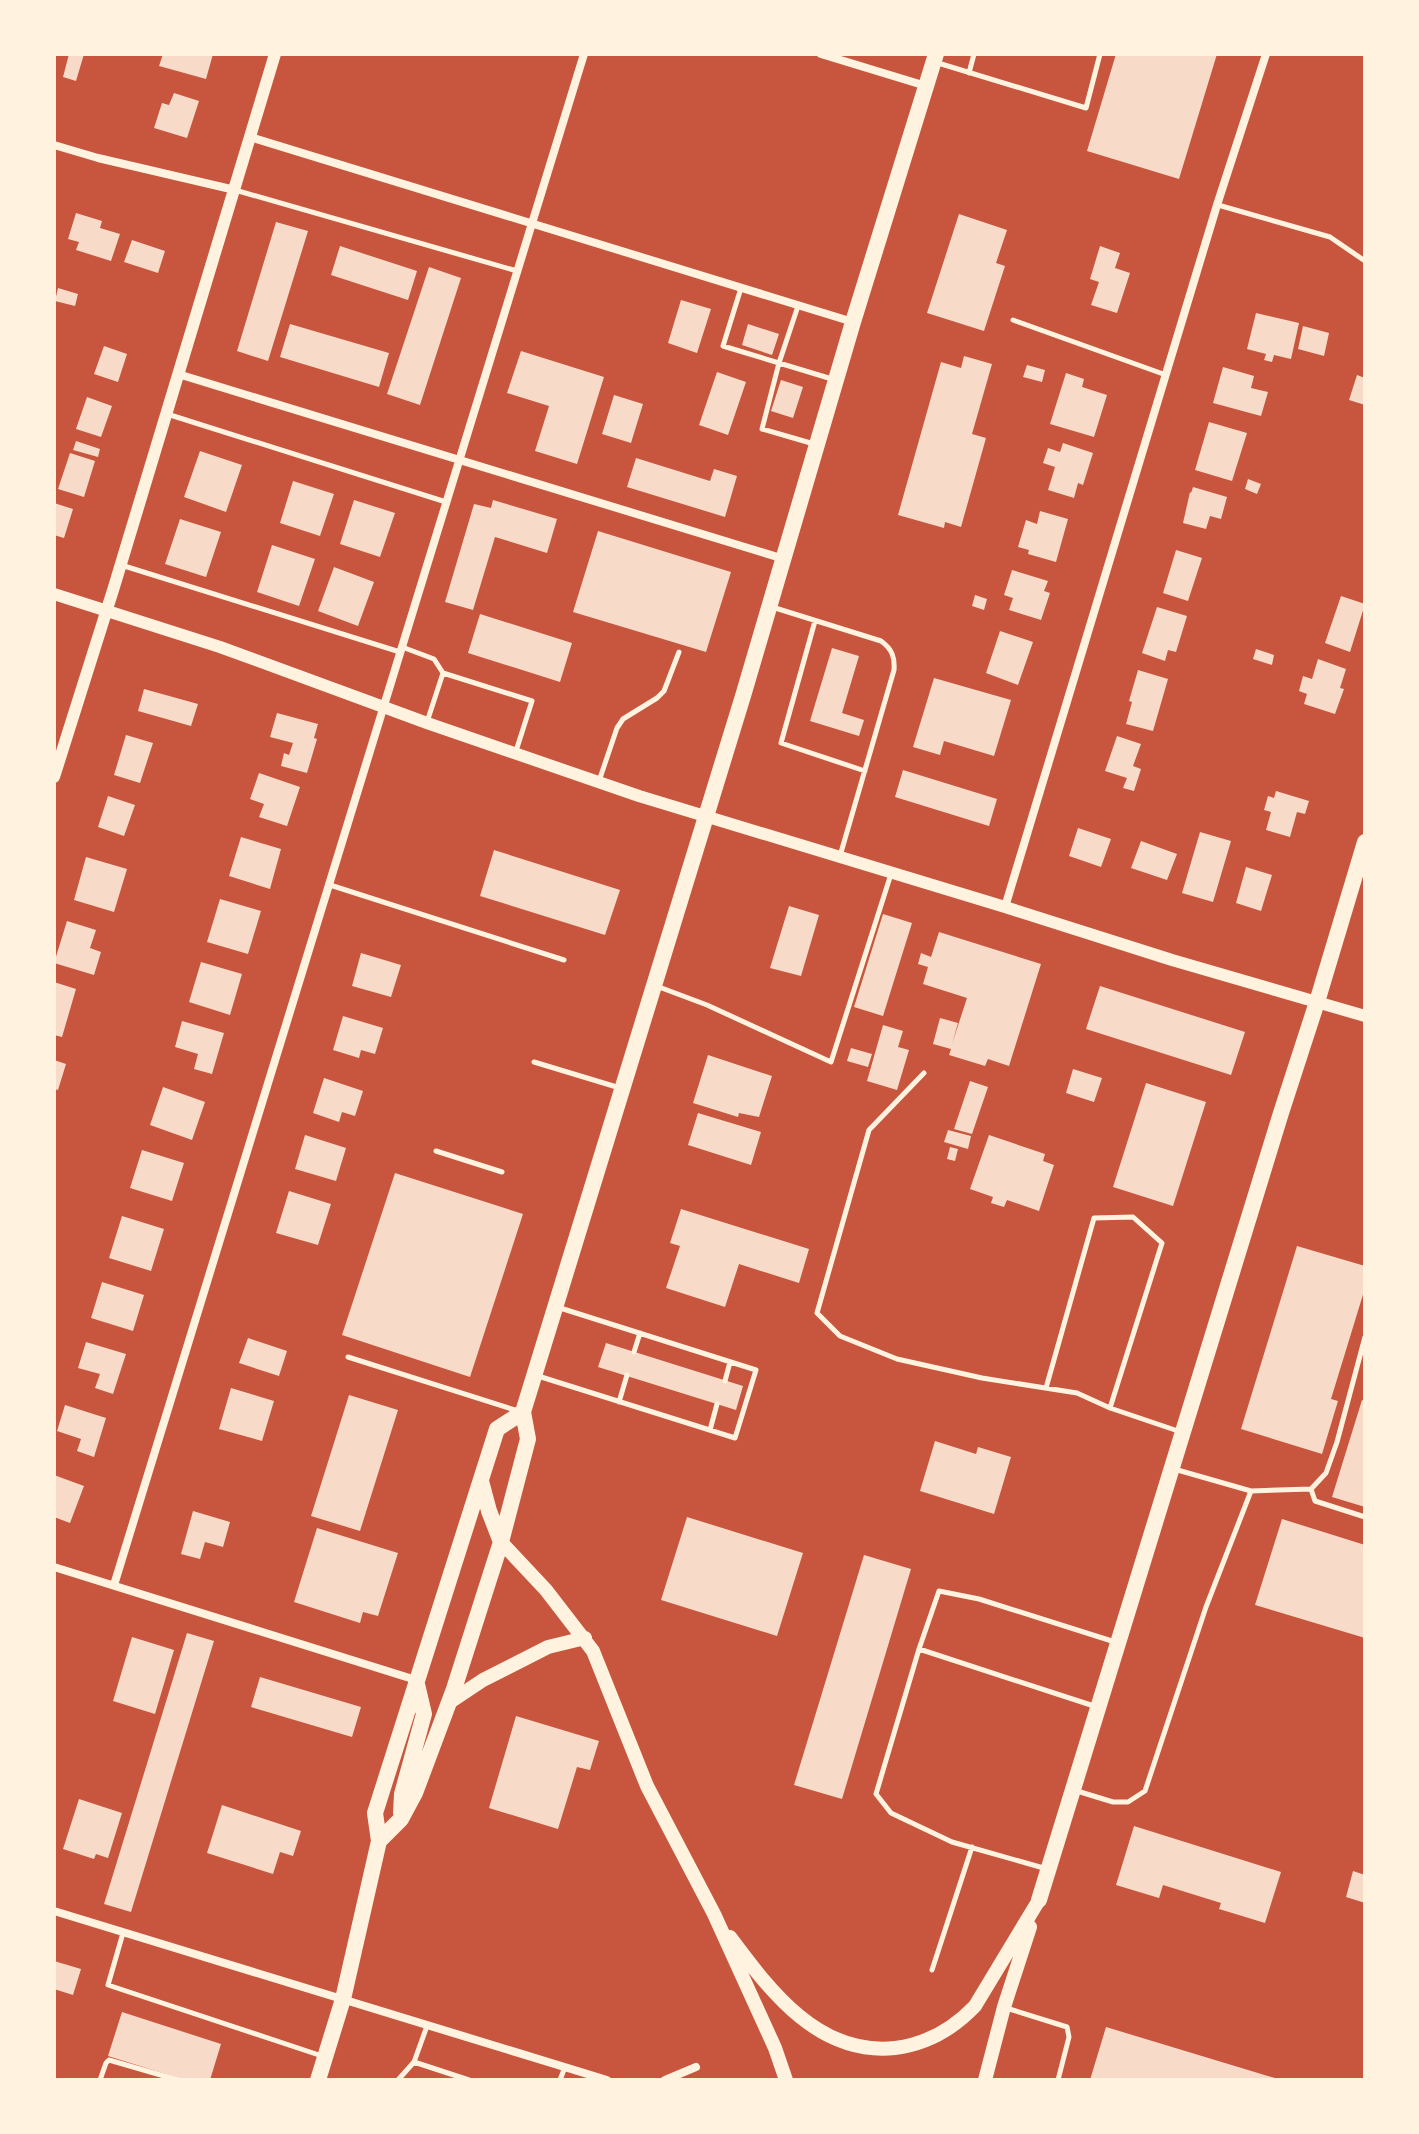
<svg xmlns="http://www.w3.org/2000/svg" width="1419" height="2134" viewBox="0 0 1419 2134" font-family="Montserrat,sans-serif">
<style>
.building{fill:#f7dbc8}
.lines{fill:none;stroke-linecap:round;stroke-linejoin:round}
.service{stroke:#fff3e0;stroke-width:5}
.minor{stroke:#fff3e0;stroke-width:8}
.tertiary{stroke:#fff3e0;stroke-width:12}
.secondary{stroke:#fff3e0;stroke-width:14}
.primary{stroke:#fff3e0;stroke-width:16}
</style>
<rect width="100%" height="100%" fill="#c8553d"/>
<!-- building -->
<path class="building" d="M69,54h15l-8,27 -13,-4z
M163,54h50l-7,25 -47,-13z
M1116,54h101l-38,125 -92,-28z
M174,93l25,8 -12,37 -33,-10 8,-25 7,2z
M76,213l26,8 -2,7 20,6 -9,27 -35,-11 3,-8 -11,-3z
M959,214l48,16 -11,33 9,3 -21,65 -57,-18z
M276,222l32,9 -40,130 -31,-10z
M132,240l33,11 -7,22 -34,-11z
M340,246l77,25 -9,29 -77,-25z
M1100,246l20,7 -5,15 15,5 -13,40 -26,-8 8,-23 -9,-3z
M429,267l32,11 -41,127 -33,-11z
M58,288l20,6 -3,12 -20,-5z
M681,300l30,9 -14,44 -29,-10z
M1256,313l43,10 -8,36 -17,-4 -2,7 -8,-2 2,-6 -19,-5z
M290,324l99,29 -10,34 -99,-30z
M748,324l31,10 -7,21 -30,-10z
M1303,326l26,7 -5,23 -26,-7z
M104,346l23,8 -9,28 -24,-8z
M521,351l83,26 -27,87 -42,-13 14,-45 -42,-13z
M964,356l28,8 -20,70 14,4 -25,89 -16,-5 -1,6 -46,-13 43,-153 20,6z
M1027,365l18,5 -3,12 -19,-5z
M1223,367l31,9 -3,12 17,4 -7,24 -48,-13z
M717,372l29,10 -18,53 -29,-10z
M1066,373l18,6 -2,8 25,8 -13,42 -44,-13z
M1357,375l8,3v27l-16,-5z
M781,380l22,7 -10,31 -22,-7z
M614,395l29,9 -12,39 -29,-9z
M87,397l25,9 -11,31 -25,-8z
M1209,422l38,11 -15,48 -37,-11z
M76,441l24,8 -2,8 -25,-7z
M1063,443l30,10 -10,32 -5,-2 -4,15 -26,-8 7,-23 -12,-4 5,-15 12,4z
M200,451l42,14 -16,47 -42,-15z
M70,453l25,8 -11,36 -26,-8z
M636,458l74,23 4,-12 23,7 -12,41 -98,-30z
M1248,479l13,5 -4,10 -12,-5z
M293,481l41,13 -14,42 -40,-13z
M1193,487l34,10 -6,22 -11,-3 -4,13 -23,-6 7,-31 1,1z
M354,500l41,13 -15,44 -40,-13z
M493,500l64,19 -10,34 -52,-16 -22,73 -28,-8 29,-98 17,4z
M54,503l19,6 -9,29 -10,-3z
M1040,511l28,8 -12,43 -28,-8 1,-4 -11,-3 8,-27 11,4z
M180,519l41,13 -15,45 -41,-13z
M598,531l133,41 -25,80 -133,-40z
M272,545l43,14 -16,47 -42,-14z
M1176,550l26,8 -14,43 -25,-8z
M334,567l40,15 -16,44 -40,-15z
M1012,570l36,11 -4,10 6,2 -9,27 -32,-10 4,-12 -9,-3z
M975,595l12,4 -3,11 -12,-4z
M1341,596l24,8 -15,48 -25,-9z
M1157,607l30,9 -11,36 -8,-2 -3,11 -23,-8z
M480,614l92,29 -12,39 -92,-29z
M1000,631l33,11 -15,43 -32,-12z
M832,648l27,8 -17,57 22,7 -5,16 -49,-15z
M1256,649l18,6 -2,10 -19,-6z
M1318,659l28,10 -6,19 4,1 -9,25 -31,-10 3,-10 -8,-3 4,-15 9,3z
M1138,670l30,9 -15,52 -27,-7 6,-22 -3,-1z
M934,678l77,22 -17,56 -50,-15 -4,14 -27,-8z
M144,689l54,15 -7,22 -53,-15z
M277,713l41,11 -4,14 3,1 -10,34 -26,-7 3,-13 5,2 4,-12 -23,-6z
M126,735l27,8 -13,40 -26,-8z
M1117,736l24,8 -8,22 8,3 -7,22 -11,-3 4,-10 -22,-7z
M903,770l94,29 -8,27 -94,-29z
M259,773l41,14 -13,39 -28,-9 5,-13 -14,-5z
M1276,791l33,10 -4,13 -8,-2 -7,25 -24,-7 5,-18 -7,-2 4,-14 6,2z
M108,796l27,9 -11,31 -26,-9z
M1078,828l33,11 -10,28 -32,-11z
M1200,832l31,9 -18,61 -31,-9z
M241,837l40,12 -11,40 -41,-13z
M1141,841l36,13 -10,26 -36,-12z
M494,850l126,40 -15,45 -125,-39z
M86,857l41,12 -13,43 -40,-12z
M1246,867l26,8 -11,36 -25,-8z
M220,899l41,12 -13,43 -41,-12z
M789,906l30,9 -18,61 -31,-8z
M883,914l29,9 -29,93 -29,-9z
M67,921l29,9 -6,18 11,4 -7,23 -40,-12z
M939,932l102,32 -32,102 -21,-7 -3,7 -36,-11 2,-6 -18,-5 7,-26 18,5 -6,21 15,-46 -44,-14 5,-17 -10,-3 3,-11 10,4z
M361,953l40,12 -10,32 -39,-11z
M201,962l41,12 -12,41 -41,-13z
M54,982l22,7 -14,48 -8,-2z
M1100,986l145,46 -14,43 -145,-46z
M343,1016l40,12 -8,26 -14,-4 -2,8 -26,-8z
M182,1021l42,12 -12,41 -18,-5 4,-15 -23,-7z
M883,1025l20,6 -5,16 11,3 -12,40 -30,-9z
M851,1048l21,6 -4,13 -21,-6z
M708,1055l64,21 -13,41 -20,-4 -1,4 -45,-14z
M54,1060l12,4 -8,26 -4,-1z
M1073,1069l29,9 -8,24 -28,-9z
M324,1078l39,13 -8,25 -13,-4 -3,10 -26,-9z
M970,1081l18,6 -16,47 -18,-5z
M1146,1083l60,19 -33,104 -60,-19z
M163,1087l42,15 -13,38 -42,-15z
M698,1113l63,19 -10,33 -63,-20z
M948,1130l23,6 -3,13 -24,-7z
M305,1135l41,13 -10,33 -41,-12z
M989,1135l56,19 -2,7 11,4 -15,46 -32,-11 -3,7 -13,-4 2,-6 -23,-8z
M950,1147l8,2 -3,12 -8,-2z
M142,1150l42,13 -12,38 -42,-13z
M395,1173l128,41 -53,163 -128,-42z
M289,1191l42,13 -13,41 -42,-12z
M681,1209l128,40 -10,34 -60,-19 -14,43 -59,-19 14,-42 -10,-3z
M122,1216l42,13 -13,42 -42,-13z
M1297,1246l68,20v22l-34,111 7,2 -16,53 -81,-25z
M102,1282l42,13 -11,36 -42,-13z
M248,1338l39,13 -8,25 -40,-13z
M86,1342l40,12 -13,40 -18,-6 5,-14 -22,-6z
M606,1343l137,43 -7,24 -138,-43z
M231,1388l43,13 -12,40 -43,-12z
M349,1395l49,15 -38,121 -49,-15z
M1362,1400l3,1v106l-33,-10z
M65,1405l41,13 -12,39 -17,-6 4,-12 -24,-8z
M935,1441l41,13 2,-7 33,10 -17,57 -74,-23z
M54,1475l30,11 -14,37 -16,-6 2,-15h-2z
M193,1511l37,11 -7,25 -18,-5 -5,17 -19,-5z
M687,1517l116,36 -26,83 -116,-36z
M1282,1519l83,26v93l-110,-33z
M317,1528l81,25 -20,63 -15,-4 -3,11 -66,-21z
M864,1555l47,14 -69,230 -48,-14z
M187,1633l27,8 -83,271 -27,-8z
M132,1637l42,13 -19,64 -42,-13z
M260,1677l101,30 -9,30 -101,-30z
M516,1716l83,25 -9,29 -13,-3 -19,62 -69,-21z
M79,1799l43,14 -14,45 -12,-4 -2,5 -31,-10z
M222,1805l79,26 -8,25 -13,-4 -7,22 -66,-21z
M1134,1826l147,46 -16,51 -46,-14 2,-6 -58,-18 -4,13 -43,-13z
M1353,1871l12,4v28l-19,-6z
M54,1961l27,8 -8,26 -19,-6z
M122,2012l99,32 -11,36h-25l-77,-24z
M1106,2027l172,52v1h-188z"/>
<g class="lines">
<!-- service -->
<path class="service" d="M938,63l148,45 14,-54
M969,73l5,-19
M235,190l282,81
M1218,205l112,32 35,24
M741,288l-18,58 109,33
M798,306l-19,57 -17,66 52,15
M1013,320l153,55
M167,414l279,88
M121,565l279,87
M772,607l109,34c11,8 14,16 13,29l-54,186
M815,621l-34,122 84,28
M402,647l32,12 9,14
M427,722l16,-49 89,28 -16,50
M599,781l18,-53 6,-9 34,-21 7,-7 15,-39
M330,885l234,75
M659,987l48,18 124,57 60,-188
M534,1062l86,26
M924,1073l-55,57 -52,183 23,23 57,23 85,19 95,15 33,15 68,23
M436,1151l66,21
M634,1352l6,-19
M348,1357l170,54
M538,1376l197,62 21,-68 -199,-63
M725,1381l5,-19
M1046,1388l48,-170 39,-1 29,26 -52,165
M619,1402l8,-27
M710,1430l7,-26
M1174,1469l77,22 60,-2 15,-16 11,-31 28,-105
M1311,1489l4,12 50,16
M919,1649l178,58
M1077,1791l36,11h15l17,-11 61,-184 45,-116
M1047,1869l-95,-27 -61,-29 -15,-19 43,-145 20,-58 40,8 136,43
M123,1933l-15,52 214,71
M932,1970l40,-123
M1006,2008l61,19 2,10 -11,43
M414,2062l55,18
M100,2080l6,-17 3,-3 69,20
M398,2080l16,-18 13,-36
M560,2080l5,-13"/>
<!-- minor -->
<path class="minor" d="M821,54l105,32
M250,137l603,185
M54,145l44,13 137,32
M178,374l606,185
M1005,907l212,-702 49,-151
M54,1567l362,113
M114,1585l470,-1531
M54,1911l553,169
M665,2080l31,-13"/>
<!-- tertiary -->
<path class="tertiary" d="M54,594l166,53 207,76 212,73 366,111 167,53 193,56
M54,777l60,-190 161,-533"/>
<!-- secondary -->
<path class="secondary" d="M501,1542l45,48 47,61 54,135 67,128 61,134 11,32
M450,1702l33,-22 65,-33 37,-9
M730,1937c41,55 89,119 165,111 32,-4 58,-19 80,-42l64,-106
M985,2080l19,-73 26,-80"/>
<!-- primary -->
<path class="primary" d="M481,1481l8,30 12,31
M401,1813l1,-19 22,-80 -8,-34
M379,1841l22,-22 14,-26 39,-104 47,-147 27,-103 -5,-27 220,-716 110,-374 83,-268
M1039,1900l242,-787 36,-111 48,-160
M318,2080l25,-81 36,-158 -4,-28 122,-384 26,-17"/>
</g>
<!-- border -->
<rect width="1419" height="2134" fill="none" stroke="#fff3e0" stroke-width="112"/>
</svg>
